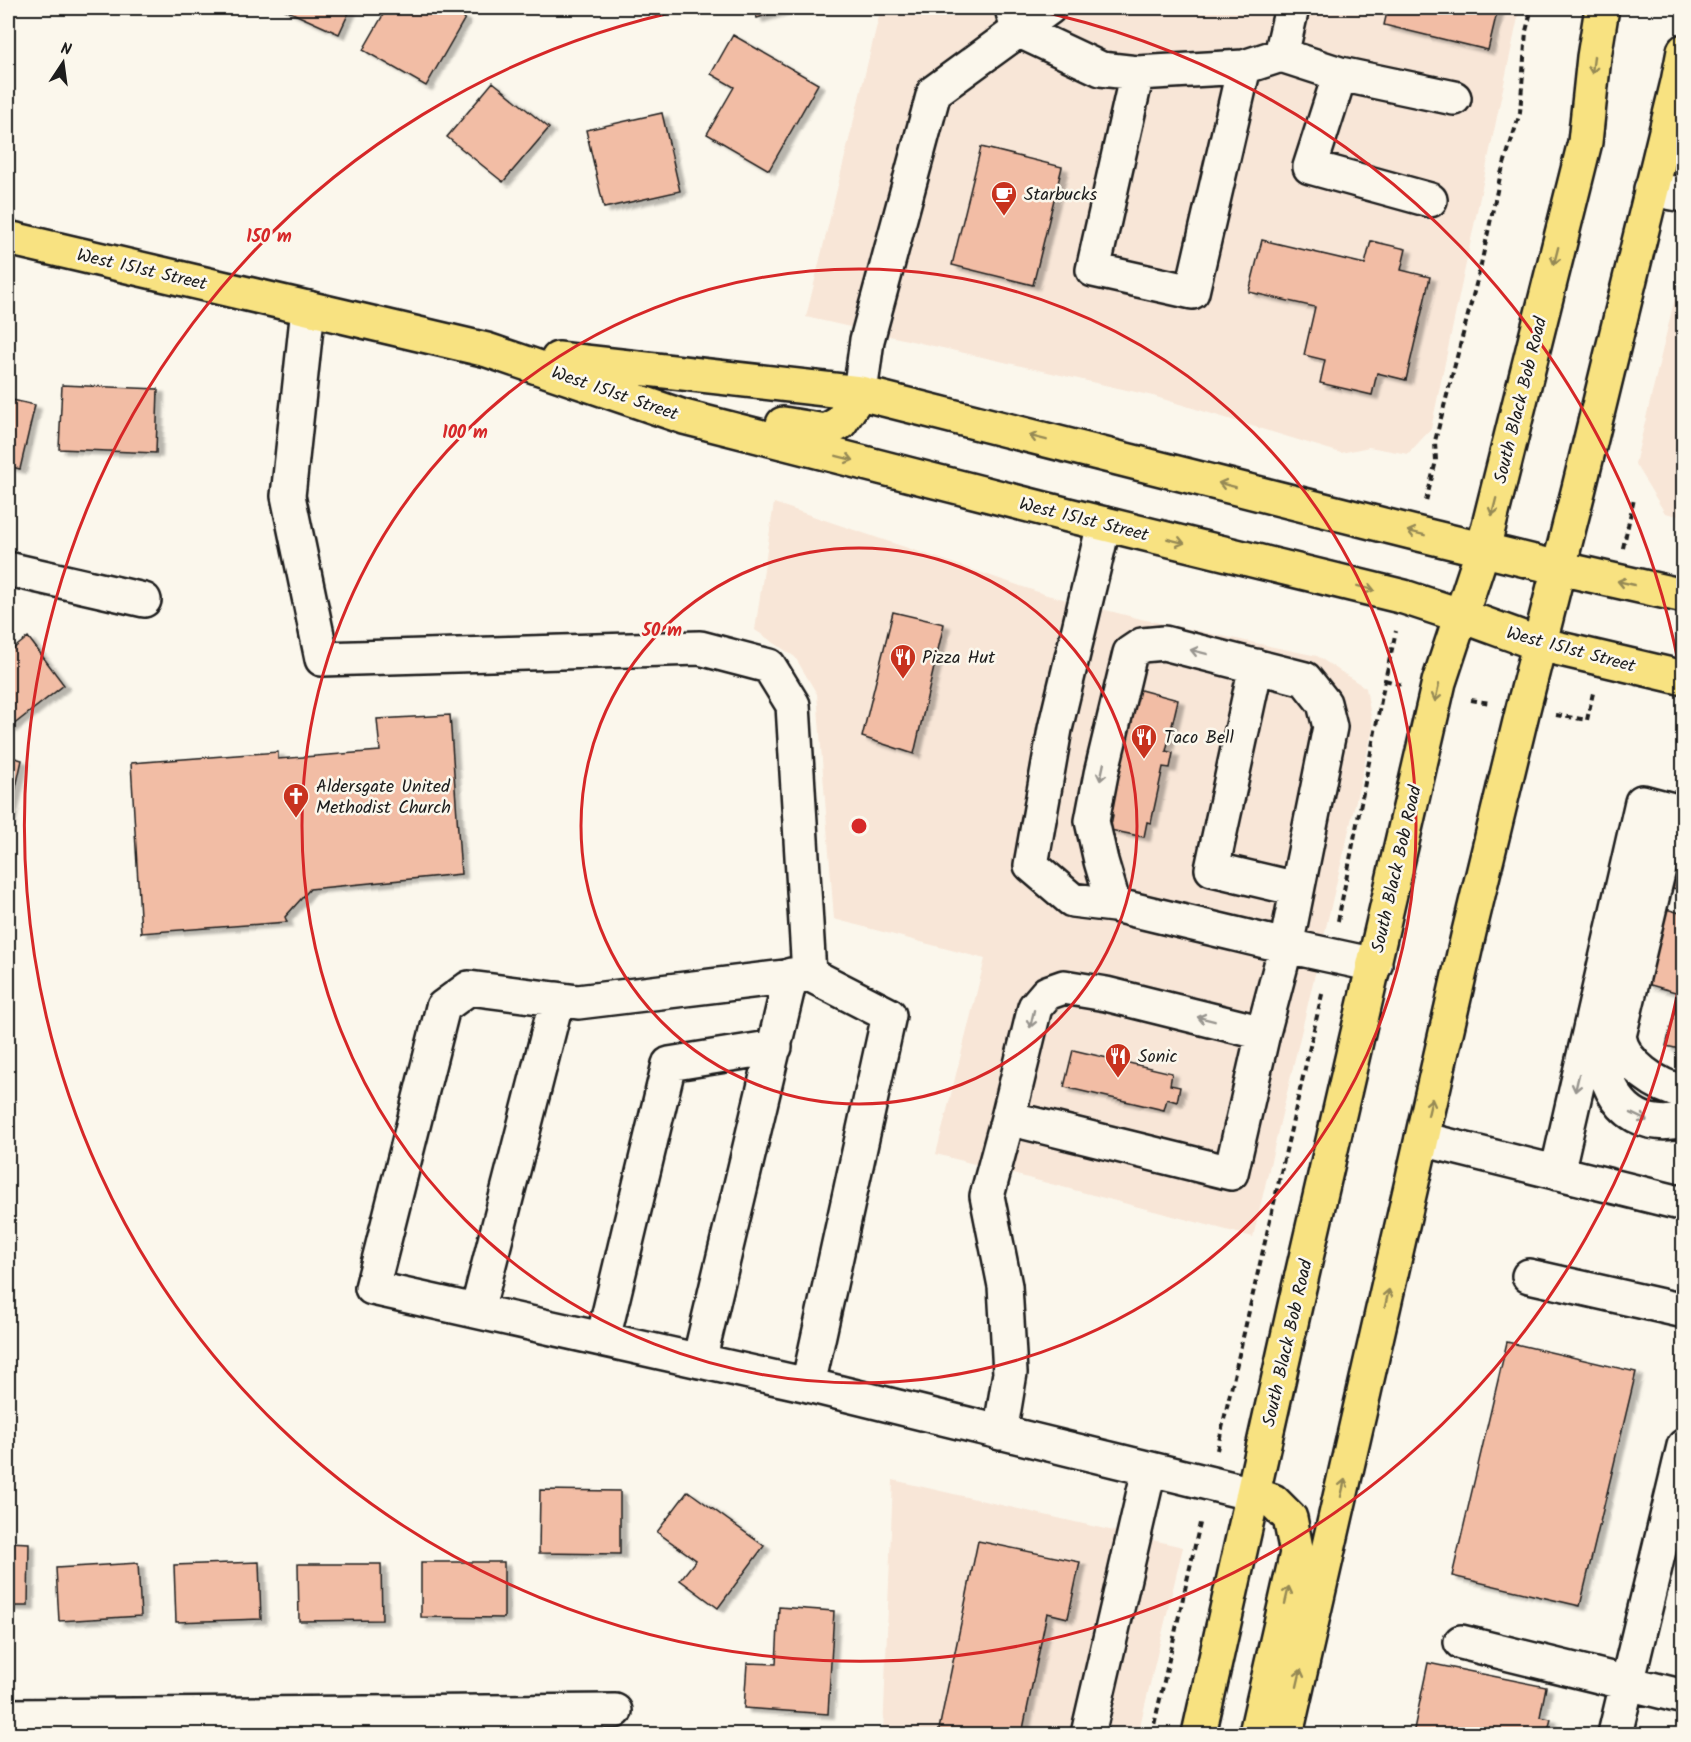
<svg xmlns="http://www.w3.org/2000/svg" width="1691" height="1742" viewBox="0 0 1691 1742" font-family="Kalam,sans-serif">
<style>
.built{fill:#f8e6d7}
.building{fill:#f2bda5;stroke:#1c1c1c;stroke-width:1.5;filter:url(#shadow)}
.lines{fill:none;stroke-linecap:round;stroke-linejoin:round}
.minor-casing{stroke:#1c1c1c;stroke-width:38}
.major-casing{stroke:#1c1c1c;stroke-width:38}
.path{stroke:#1c1c1c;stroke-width:4;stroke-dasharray:6 4.5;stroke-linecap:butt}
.minor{stroke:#fbf7ec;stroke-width:33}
.major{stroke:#f8e281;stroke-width:33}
.oneway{stroke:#958954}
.oneway2{stroke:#97948e}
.ring{fill:none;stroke:#d62828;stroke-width:3}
.labels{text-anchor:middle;stroke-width:5;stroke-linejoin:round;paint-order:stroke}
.poi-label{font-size:18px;fill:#1c1c1c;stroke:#fbf7ec;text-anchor:start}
.street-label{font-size:18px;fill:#1c1c1c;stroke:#fbf7ec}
.centre{fill:#d62828;stroke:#fbf7ec;stroke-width:3}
.ring-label{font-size:18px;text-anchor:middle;font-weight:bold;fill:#d62828;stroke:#fbf7ec;stroke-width:5;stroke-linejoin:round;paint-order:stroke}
</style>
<defs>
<filter id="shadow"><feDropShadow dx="6" dy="4" stdDeviation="1.5" flood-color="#0004"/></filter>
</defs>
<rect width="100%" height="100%" fill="#fbf7ec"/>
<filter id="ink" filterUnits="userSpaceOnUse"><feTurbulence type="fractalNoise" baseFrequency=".0167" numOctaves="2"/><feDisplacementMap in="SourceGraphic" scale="12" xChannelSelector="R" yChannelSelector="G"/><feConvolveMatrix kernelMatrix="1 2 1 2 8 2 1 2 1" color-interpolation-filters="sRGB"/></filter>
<g filter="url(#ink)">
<!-- built -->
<path class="built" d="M881,8h639l-89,421 -23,25 -39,-7 -28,6 -188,-57 -347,-79z
M1683,264v253l-18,-4 -30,-49z
M774,503l273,92 94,24 176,37 49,32 7,40 -120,509 -317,-83 49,-195 -151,-40 -17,-225 -22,-37 -40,-27z
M893,1480l290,67 -45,187h-255z"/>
<!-- building -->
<path class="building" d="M281,8h70l-12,26z
M387,8h60l18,10 -39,68 -63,-36z
M753,8h36l-32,10z
M1388,8h110l-10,42 -104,-25z
M733,35l85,49 -49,86 -62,-36 27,-47 -23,-13z
M493,82l56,46 -46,54 -56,-45z
M662,113l18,78 -76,17 -18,-78z
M981,147l81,20 -29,118 -81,-20z
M1262,240l103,24 6,-23 35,8 -5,21 29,7 -24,103 -29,-7 -5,22 -52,-12 5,-23 -21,-5 11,-48 -66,-15z
M62,385l96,4 -2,64 -97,-4z
M8,399l27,6 -15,64 -12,-3z
M893,612l51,12 -30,130 -52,-17z
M28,637l36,48 -56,44v-76z
M1133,688l45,12 -12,51 7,2 -3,15 -7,-1 -12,56 -4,-1 -3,15 -34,-7 3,-15 -8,-2z
M450,715l11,159 -151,15 -25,28 2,5 -146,11 -10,-170 147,-11v7l102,-8 -3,-32z
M8,756l14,4 -14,64z
M1684,848v43l-11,-3z
M1666,909l18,5v136l-18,-4 13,-53 -32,-9z
M1073,1050l99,23 -2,12 10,2 -3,15 -10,-3 -3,11 -100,-23z
M1507,1342l129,30 -56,234 -128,-30z
M540,1490l80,1v63l-81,-1z
M688,1491l76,55 -46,62 -38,-28 16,-20 -39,-28z
M978,1541l102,21 -12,56 -21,-5 -25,121h-84z
M8,1542l21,1 -1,63h-20z
M259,1562l2,57 -85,3 -2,-57z
M421,1562h83v56l-83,-1z
M138,1563l3,53 -82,5 -3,-53z
M298,1564h83l1,56 -83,1z
M779,1607l55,4 -6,103 -84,-6 3,-45 29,1z
M1428,1663l118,24 -6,30 11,2 -4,15h-134z"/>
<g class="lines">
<!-- minor casing -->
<g class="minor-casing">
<path id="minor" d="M1292,8l-11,47 59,19
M1013,12l5,18 83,39 36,4 107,-6 37,-12
M1137,73l-44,197 99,22 52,-225
M1651,189l33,6
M1430,200l-120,-33 30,-93 114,24
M308,308l-20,188 34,163 378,-11 69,18 24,39 16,269 80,41 -81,370 445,109
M860,393l7,-53 67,-248 115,-84
M1104,524l-49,205 -24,136 41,35 42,5 159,38 102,22
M8,569l136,31
M1256,666l-44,203 85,20
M1673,810l-54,226c4,28 39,51 65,56
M1602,1024c-6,52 18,112 82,96
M1008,1118l27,-111 12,-14 17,-6 42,7 157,39
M1422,1139l262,65
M1557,1173l85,-371 42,11
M1529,1276l155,35
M477,1311l80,-312
M603,1339l66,-275 106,-17
M699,1361l92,-386
M808,1385l-436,-97 71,-281 26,-19 109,14 231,-28
M1000,1433l10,-60 -5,-87 -18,-90 21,-78 223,55 32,-140 23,-87 44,-219 -6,-24 -19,-24 -141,-36 -22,2 -12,8 -29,121 -9,47 9,40 13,44
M1461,1642l223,55
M8,1716l607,-5
M1088,1734l61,-264
M1615,1734l69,-288"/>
</g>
<!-- major casing -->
<g class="major-casing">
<path id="major" d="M8,238l479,112 197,67 384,98 336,82 58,19 77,28 145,34
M558,359l302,34 559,141 140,34 125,28
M783,424l42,7 15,-8 20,-30
M1253,1494l20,7 17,17 7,35 -40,176 1,5
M1199,1734l97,-433 143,-619 44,-133 102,-407 9,-85 8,-49
M1286,1734l183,-802 54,-223 56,-221 99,-406 6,-31"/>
</g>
<!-- path -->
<path class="path" d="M1426,501l10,-40 -1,-20 45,-172 20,-92 20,-64 6,-82 6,-23
M1623,548l11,-49
M1385,680l17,5
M1471,700l19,3
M1556,715l31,5 6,-27
M1338,921l47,-241 11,-49
M1217,1450l106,-460
M1152,1734l49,-215"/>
<!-- minor -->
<use href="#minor" class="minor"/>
<!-- major -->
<use href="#major" class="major"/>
</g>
<!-- one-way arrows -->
<defs><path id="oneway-shaft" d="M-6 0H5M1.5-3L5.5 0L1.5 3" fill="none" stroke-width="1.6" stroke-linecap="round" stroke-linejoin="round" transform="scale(1.5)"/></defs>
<g class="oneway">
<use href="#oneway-shaft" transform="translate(1593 65) rotate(97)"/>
<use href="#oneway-shaft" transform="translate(1556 256) rotate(104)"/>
<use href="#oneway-shaft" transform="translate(1038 438) rotate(-166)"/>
<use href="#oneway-shaft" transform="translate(845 458) rotate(14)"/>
<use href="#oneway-shaft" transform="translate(1227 485) rotate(-166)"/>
<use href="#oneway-shaft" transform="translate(1494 507) rotate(104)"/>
<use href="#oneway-shaft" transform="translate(1416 533) rotate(-166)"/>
<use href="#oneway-shaft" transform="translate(1176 541) rotate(14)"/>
<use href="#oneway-shaft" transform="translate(1626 583) rotate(-167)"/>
<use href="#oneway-shaft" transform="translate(1366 588) rotate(14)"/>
<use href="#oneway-shaft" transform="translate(1437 693) rotate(103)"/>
<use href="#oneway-shaft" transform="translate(1430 1107) rotate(-77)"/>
<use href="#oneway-shaft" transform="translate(1387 1298) rotate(-77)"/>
<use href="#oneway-shaft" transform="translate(1343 1488) rotate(-77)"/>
<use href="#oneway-shaft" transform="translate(1287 1595) rotate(-77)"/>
<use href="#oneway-shaft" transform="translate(1299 1678) rotate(-77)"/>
</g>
<g class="oneway2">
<use href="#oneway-shaft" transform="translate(1199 652) rotate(-166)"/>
<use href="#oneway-shaft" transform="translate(1102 772) rotate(102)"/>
<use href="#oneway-shaft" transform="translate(1032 1019) rotate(103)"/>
<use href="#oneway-shaft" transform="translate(1206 1019) rotate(-166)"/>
<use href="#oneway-shaft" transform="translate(1577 1083) rotate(103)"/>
<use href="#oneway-shaft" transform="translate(1639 1117) rotate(26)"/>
</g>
</g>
<!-- distance rings -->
<g class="ring">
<circle cx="859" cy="826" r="278"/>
<circle cx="859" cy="826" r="557"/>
<path d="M1683 964A835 835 0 1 1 693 8M1025 8A835 835 0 0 1 1683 688"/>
</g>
<!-- icons -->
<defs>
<g id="cafe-pin" transform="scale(1.35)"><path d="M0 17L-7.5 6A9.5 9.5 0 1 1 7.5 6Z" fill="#c8321e" stroke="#fbf7ec"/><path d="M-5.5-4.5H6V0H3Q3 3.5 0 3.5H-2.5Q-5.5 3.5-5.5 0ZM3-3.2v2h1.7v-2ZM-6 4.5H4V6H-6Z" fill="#fff"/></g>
<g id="restaurant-pin" transform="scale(1.35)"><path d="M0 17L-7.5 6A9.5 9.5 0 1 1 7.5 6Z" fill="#c8321e" stroke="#fbf7ec"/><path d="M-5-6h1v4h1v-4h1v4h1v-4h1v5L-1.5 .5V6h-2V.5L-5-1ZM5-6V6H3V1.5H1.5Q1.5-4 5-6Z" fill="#fff"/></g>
<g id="church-pin" transform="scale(1.35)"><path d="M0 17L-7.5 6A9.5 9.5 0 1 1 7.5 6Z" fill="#c8321e" stroke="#fbf7ec"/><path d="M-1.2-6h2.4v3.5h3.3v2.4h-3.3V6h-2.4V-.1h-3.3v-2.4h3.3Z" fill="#fff"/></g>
</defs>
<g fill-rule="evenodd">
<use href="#cafe-pin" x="1004" y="194"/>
<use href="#restaurant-pin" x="903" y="657"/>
<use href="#restaurant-pin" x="1144" y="737"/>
<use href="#church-pin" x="296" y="796"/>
<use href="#restaurant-pin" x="1118" y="1056"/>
</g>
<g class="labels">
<!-- poi labels -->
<g class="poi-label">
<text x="1024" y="200">Starbucks</text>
<text x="922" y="663">Pizza Hut</text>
<text x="1164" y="743">Taco Bell</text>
<text x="316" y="792">Aldersgate United<tspan x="316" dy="21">Methodist Church</tspan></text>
<text x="1138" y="1062">Sonic</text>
</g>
<!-- street labels -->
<g class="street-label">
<text transform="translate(142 269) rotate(13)" y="6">West 151st Street</text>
<text transform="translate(615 393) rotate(19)" y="6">West 151st Street</text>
<text transform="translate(1520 400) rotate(-76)" y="6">South Black Bob Road</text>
<text transform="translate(1084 519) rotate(14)" y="6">West 151st Street</text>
<text transform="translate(1571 649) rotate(15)" y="6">West 151st Street</text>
<text transform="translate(1396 869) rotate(-77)" y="6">South Black Bob Road</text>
<text transform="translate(1287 1343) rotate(-77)" y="6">South Black Bob Road</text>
</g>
</g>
<circle cx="859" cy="826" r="9" class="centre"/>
<g class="ring-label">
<text x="269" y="242">150 m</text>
<text x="465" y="438">100 m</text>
<text x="662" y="636">50 m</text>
</g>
<!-- margin -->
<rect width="1691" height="1742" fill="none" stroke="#fbf7ec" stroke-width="30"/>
<rect x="15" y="15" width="1661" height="1712" fill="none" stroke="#1c1c1c" stroke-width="2" filter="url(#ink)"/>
<!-- north arrow -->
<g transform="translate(63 63) rotate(13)" stroke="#fbf7ec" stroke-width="4.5" paint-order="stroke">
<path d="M0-4.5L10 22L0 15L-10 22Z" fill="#1c1c1c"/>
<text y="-9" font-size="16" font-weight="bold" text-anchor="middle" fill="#1c1c1c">N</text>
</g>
</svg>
